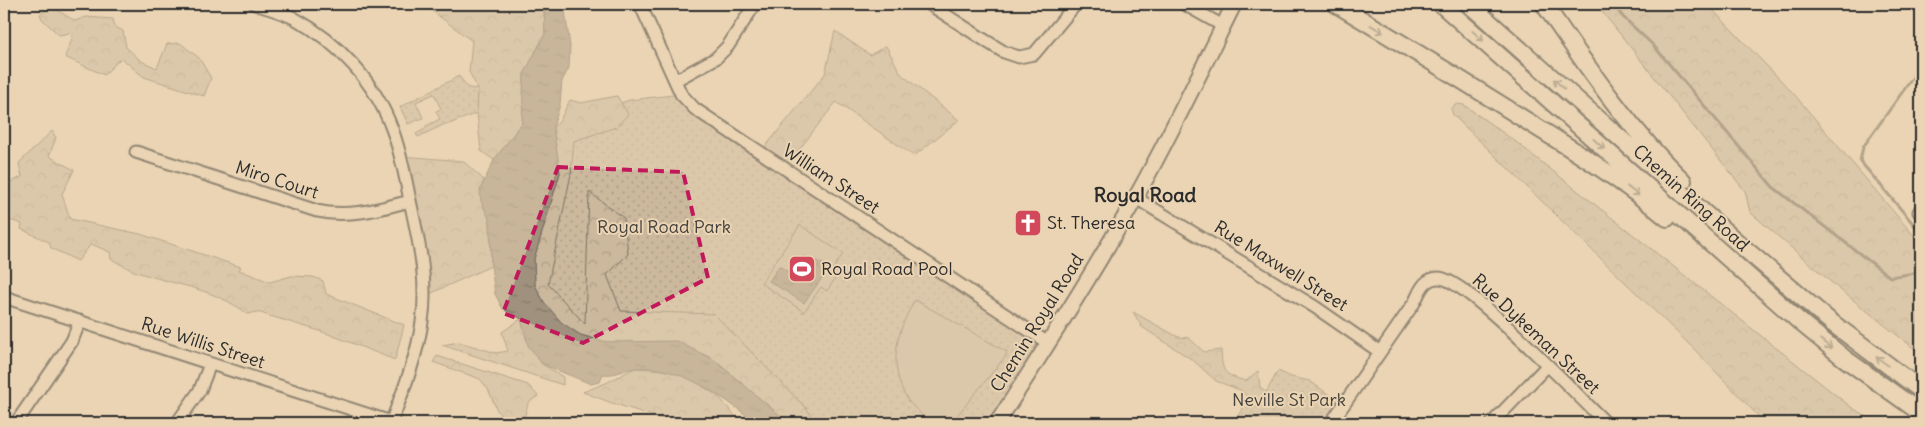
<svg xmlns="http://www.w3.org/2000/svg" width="1925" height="427" viewBox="0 0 1925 427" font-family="Delius,sans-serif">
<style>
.green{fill:url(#green-dots);stroke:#7b7264}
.forest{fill:url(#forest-crowns);stroke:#7b7264}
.pitch{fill:#cbb89d;stroke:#7b7264}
.water{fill:url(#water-ripples);stroke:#71685c}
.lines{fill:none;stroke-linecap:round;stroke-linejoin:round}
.stream{stroke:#71685c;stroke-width:3}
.minor-casing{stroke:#2b2b2b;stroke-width:15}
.major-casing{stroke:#2b2b2b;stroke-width:18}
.highway-casing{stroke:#2b2b2b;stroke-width:20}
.minor{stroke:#ead4b3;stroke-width:11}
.major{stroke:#ead4b3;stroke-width:14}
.highway{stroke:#ead4b3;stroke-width:16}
.oneway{stroke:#8a806f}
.marked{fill:none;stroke:#c2185b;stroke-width:4;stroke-dasharray:10 6;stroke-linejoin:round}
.labels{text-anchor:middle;stroke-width:4;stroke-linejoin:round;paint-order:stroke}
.street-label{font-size:18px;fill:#2b2b2b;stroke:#ead4b3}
.poi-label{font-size:18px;fill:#2b2b2b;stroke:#ead4b3;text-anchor:start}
.park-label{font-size:18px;fill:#43403c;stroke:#ead4b3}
.quarter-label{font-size:20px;font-weight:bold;fill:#2b2b2b;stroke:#ead4b3}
</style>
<defs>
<pattern id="green-dots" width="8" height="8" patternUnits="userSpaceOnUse" patternTransform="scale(1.25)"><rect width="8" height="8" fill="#cbb89d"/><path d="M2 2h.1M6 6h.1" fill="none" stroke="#ae9e87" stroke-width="1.8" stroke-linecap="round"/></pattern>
<pattern id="forest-crowns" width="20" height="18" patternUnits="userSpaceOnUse" patternTransform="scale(1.25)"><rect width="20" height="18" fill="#cbb89d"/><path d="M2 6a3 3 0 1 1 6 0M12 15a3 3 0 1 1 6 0" fill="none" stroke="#ae9e87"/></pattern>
<pattern id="water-ripples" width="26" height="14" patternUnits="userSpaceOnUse" patternTransform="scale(1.25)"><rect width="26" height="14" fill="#9f917d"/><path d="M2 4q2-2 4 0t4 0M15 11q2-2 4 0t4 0" fill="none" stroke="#827767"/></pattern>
</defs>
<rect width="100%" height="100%" fill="#ead4b3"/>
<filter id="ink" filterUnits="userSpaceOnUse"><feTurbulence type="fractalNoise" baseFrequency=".02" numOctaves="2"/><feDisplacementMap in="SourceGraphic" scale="10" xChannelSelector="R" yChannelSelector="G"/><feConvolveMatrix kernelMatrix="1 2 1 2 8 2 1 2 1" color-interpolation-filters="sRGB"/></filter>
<g filter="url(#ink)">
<!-- green -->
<path class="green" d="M459,76l9,12 10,1 -1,24 -28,11h-4l-27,13 -2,-3 9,-5 1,-3 14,-7 -4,-8 5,-2 -7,-15 -18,8 7,16 -15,6 -8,-17z
M681,94l367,249 -51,80h-208l-76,-64 -107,-17 -62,-40 15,-180 71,-22z
M1278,371l13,6 19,4 33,24 -12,18h-98l17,-26 14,-1z"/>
<!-- forest -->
<path class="forest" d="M423,4h119l2,4 1,26 -21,40 -2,49 -28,37 -13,-9 -4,-38 1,-24 -9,-17 3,-31z
M1596,4h111l86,89 128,151v69l-4,14 4,4v23l-83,-66 -88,-76 -5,-21z
M52,7l23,14 11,-4 27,2 2,8 8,4 3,16 15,14 16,7 10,-24 13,-1 19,15 12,20 -7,18 -60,-19 -23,-19 -17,17 -39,-18 8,-21 -3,-3 -11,2 -17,-16 -2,-5z
M835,31l35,24 16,-9 15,28 58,46 -45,36 -78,-54 -52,67 -24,-16 65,-79z
M617,96l11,18 -12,13 -42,14 -3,33 -23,110 37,40 4,-132 35,26 4,36 -21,21 14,36 93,3 91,93 12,16h-28l-76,-64 -37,-17h-70l-25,-7 -20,-12 -17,-21 -9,-17 -1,-26 26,-86 -7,-46 6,-5 11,-22 11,3z
M1457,104l7,1 52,37 335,265 25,16h-111l-71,-74 -241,-234 -2,-7z
M52,131l4,7 -7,18 25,14 -12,24 8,25 70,15 101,33 -2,3 31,12 21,-6 22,1 10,4 3,13 78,31 -9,35 -69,-27 -69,-21 -9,2c-34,-25 -67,-28 -105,-40 -12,-3 -22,-10 -32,-15l-1,-7 -19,-8 -13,17 -27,-13 -2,-6 -28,-13 1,-5 -18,-6v-33l18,-8 -3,-14z
M401,156l62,5 21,19c-8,20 3,24 6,42 2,14 0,30 1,44l-66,30z
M1133,312l45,25 11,1 15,14 17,-2c1,23 3,25 25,31l12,-10 2,16 12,11 -8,7 -11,-3 -13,-12 -24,-9 -22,-20 -52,-34z
M521,319l7,26 14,19 21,13v8l-121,-40 17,-3 37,11 12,-2 -6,-19z
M437,356l91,29 10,11 -10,7 -5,20h-17l-9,-13 -9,-21 -8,-10 -47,-17z
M635,368l32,2 28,11 24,16 16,19 14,7h-73l-64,-20 -29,-11 23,-9z"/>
<!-- pitch -->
<path class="pitch" d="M800,225l43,29 -13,19 6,4 -9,14 -6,-4 -17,25 -43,-29z
M915,300l92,52 -2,5 -54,66h-21l-23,-23h1c-21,-34 -12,-68 7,-100z"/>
<!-- water -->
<path class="water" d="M542,4h22l6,42 -1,22 -7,13 -2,24 -7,22 7,46 -26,86 1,26 9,17 17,20 19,13 26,7 70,-1 37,18 76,64h-33c-31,-25 -78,-59 -120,-55 -12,1 -20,8 -33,6l-3,8 -9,2 -49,-20 -14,-19 -7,-26 -18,-10 -8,-15 -4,-28 -1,-45 -9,-20 -1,-11 14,-30 28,-37 2,-49 21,-40 -1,-26z
M804,256l26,11 -26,36 -35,-22 10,-15 32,20 1,-2 -11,-5z"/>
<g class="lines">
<!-- stream -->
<path class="stream" d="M1613,4l10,13 30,28 120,142 117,90 31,-5
M1921,66l-58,81 -3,14 61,72"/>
<!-- minor casing -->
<g class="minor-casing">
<path id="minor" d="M255,4c12,4 27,8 39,14 44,24 81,64 98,111 10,26 14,53 20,81 8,37 16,74 10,112 -5,35 -19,69 -31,101
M640,4l41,90 14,15 353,234
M929,4l57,37 18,11 15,5 15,-3 42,-50
M1184,4l39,22
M676,80l40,-22 12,-12 27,-42
M136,152l181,59c32,7 62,-2 93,-10
M1136,198l179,109 65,45
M1919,212l2,-3
M4,297l387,125
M16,423l56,-82 8,-20
M177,423l23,-33 10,-26
M1331,423l83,-120c6,-11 9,-25 25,-25 27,0 141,120 167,145
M1492,423l55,-57"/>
</g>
<!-- major casing -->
<g class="major-casing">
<path id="major" d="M997,423c48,-74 96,-149 139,-226 35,-63 66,-128 98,-193"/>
</g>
<!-- highway casing -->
<g class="highway-casing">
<path id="highway" d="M1336,4c65,39 130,78 194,119 47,29 95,59 137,95
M1441,4l358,317 45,37 77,55
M1469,4l269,239 93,79 90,68
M1544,4c42,61 85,125 139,177"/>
</g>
<!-- minor -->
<use href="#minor" class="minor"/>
<!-- major -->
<use href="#major" class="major"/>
<!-- highway -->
<use href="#highway" class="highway"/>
</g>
<!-- one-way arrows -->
<defs><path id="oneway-shaft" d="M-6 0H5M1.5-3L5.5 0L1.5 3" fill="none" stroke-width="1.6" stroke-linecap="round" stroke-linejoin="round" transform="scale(1.25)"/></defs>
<g class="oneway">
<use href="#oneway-shaft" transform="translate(1377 29) rotate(31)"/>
<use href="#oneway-shaft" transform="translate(1478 36) rotate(42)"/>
<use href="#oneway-shaft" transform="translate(1559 84) rotate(-138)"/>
<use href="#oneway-shaft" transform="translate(1599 144) rotate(42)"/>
<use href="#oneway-shaft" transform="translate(1633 191) rotate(38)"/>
<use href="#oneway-shaft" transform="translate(1826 344) rotate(39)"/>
<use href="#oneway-shaft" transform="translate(1882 361) rotate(-143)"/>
</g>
</g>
<!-- marked area -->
<path d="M0 0H1925V427H0ZM558,167l125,5 25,106 -125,65 -80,-30z" fill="#ead4b3" fill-opacity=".55" fill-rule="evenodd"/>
<path class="marked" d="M558,167l125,5 25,106 -125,65 -80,-30z"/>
<!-- icons -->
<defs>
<g id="church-square" transform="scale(1.4375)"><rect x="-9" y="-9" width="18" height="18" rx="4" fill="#d1495b" stroke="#ead4b3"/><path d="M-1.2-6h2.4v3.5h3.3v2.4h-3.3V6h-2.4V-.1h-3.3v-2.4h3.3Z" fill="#fff"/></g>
<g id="stadium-square" transform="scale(1.4375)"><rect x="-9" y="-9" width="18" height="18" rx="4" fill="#d1495b" stroke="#ead4b3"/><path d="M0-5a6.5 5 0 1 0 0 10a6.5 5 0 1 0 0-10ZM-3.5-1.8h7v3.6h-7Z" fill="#fff"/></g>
</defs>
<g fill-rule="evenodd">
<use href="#church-square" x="1028" y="223"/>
<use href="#stadium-square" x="802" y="269"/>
</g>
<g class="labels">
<!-- street labels -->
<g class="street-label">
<text transform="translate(831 179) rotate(33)" y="6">William Street</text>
<text transform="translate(277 180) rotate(18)" y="6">Miro Court</text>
<text transform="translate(1691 198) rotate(42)" y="6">Chemin Ring Road</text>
<text transform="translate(1281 266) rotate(32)" y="6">Rue Maxwell Street</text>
<text transform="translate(1037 323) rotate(-58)" y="6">Chemin Royal Road</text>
<text transform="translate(1536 334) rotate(43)" y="6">Rue Dykeman Street</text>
<text transform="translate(203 343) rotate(18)" y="6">Rue Willis Street</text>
</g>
<!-- poi labels -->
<g class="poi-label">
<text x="1047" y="229">St. Theresa</text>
<text x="821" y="275">Royal Road Pool</text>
</g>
<!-- park labels -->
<g class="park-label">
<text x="664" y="233">Royal Road Park</text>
<text x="1289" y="406">Neville St Park</text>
</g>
<!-- quarter labels -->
<g class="quarter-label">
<text x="1145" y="202">Royal Road</text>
</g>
</g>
<!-- margin -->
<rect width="1925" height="427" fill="none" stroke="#ead4b3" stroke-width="20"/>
<rect x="10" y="10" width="1905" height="407" fill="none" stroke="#2b2b2b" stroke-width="2" filter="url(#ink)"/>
</svg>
